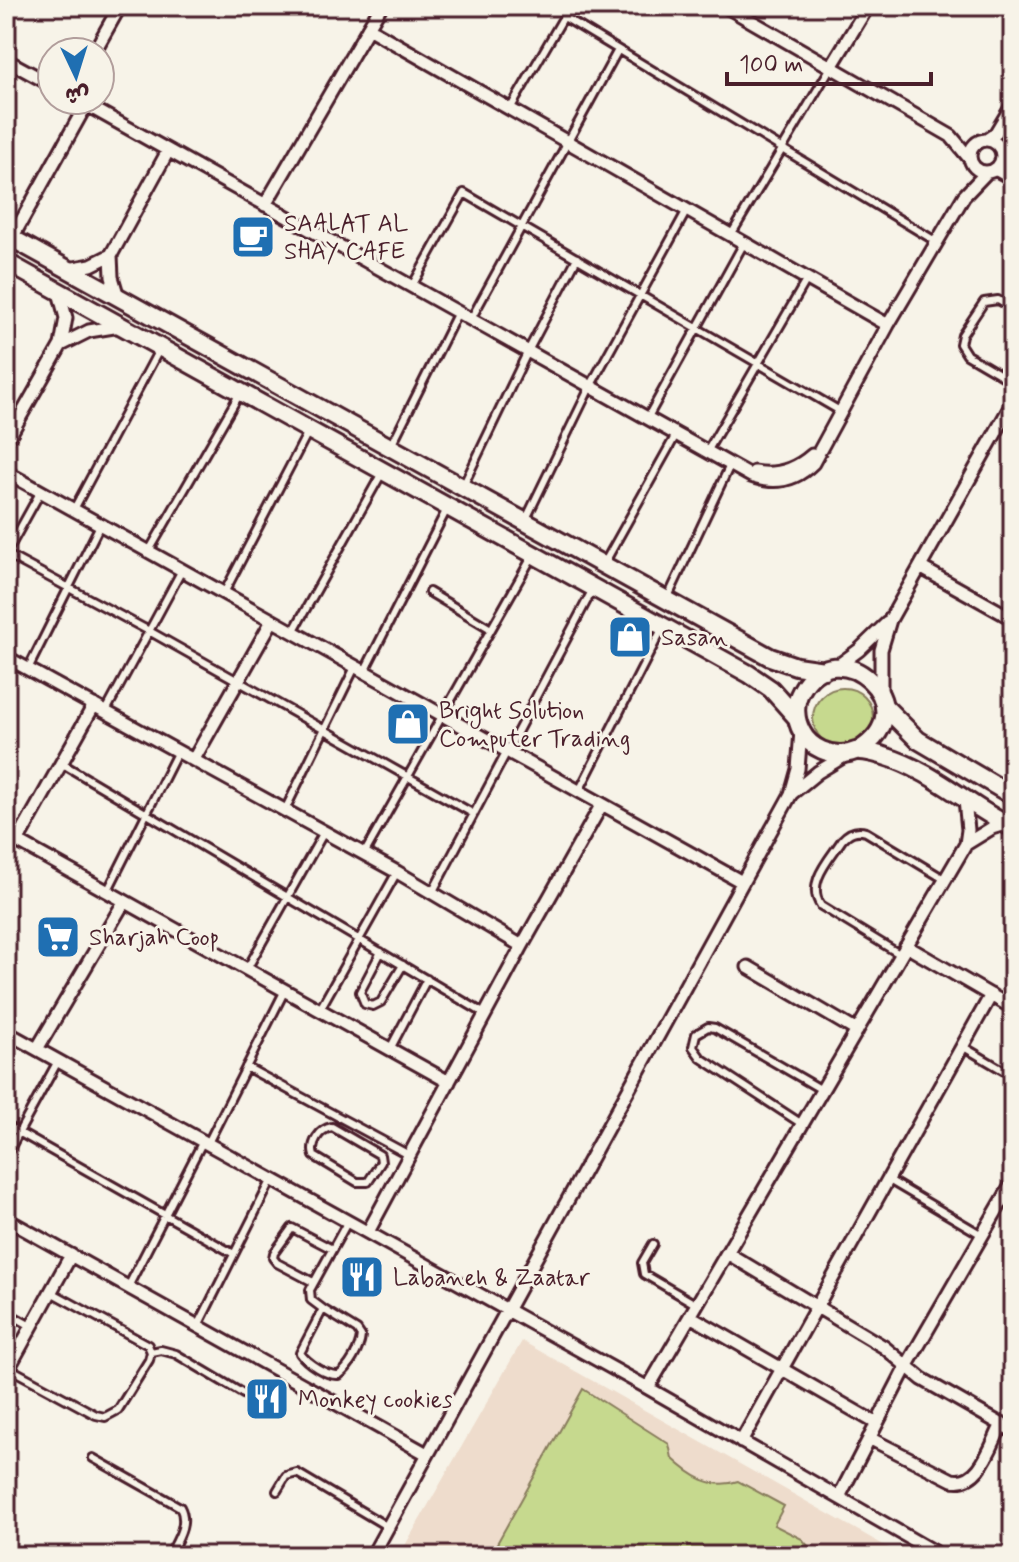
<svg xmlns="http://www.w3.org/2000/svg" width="1019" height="1562" viewBox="0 0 1019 1562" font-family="Mynerve,'Playpen Sans Arabic',sans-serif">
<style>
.built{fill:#eedccc}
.green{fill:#c6d98e;stroke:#887c5c;stroke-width:2}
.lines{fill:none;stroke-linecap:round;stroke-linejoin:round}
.lane-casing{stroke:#4a1f2b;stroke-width:12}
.street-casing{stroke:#4a1f2b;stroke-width:17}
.secondary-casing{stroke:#4a1f2b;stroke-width:22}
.lane{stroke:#f7f3e8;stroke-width:6}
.street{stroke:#f7f3e8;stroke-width:11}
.secondary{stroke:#f7f3e8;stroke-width:16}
.labels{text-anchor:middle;stroke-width:6;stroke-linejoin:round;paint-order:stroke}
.poi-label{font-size:24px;fill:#4a1f2b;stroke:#f7f3e8;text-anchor:start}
</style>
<rect width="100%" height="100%" fill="#f7f3e8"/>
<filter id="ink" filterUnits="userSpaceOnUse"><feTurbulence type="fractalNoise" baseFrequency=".0125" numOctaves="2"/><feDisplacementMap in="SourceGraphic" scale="16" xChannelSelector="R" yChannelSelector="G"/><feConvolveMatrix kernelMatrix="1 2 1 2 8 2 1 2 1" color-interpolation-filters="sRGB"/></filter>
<g filter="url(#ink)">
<!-- built -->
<path class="built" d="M522,1341l381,215h-504z"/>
<!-- green -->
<path class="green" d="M813 718a30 30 0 1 1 60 0a30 30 0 1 1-60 0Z
M583,1389l86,55 3,14c19,18 40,32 66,23l46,25 -10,19 28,14 15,17h-327z"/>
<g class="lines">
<!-- lane casing -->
<g class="lane-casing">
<path id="lane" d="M564,17l373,225
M510,109l60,-103
M731,235l100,-168
M412,286l52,-93 376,218
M1013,308l-15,-8 -14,2 -22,33 -2,9 7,11 46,27
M471,319l147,-269
M648,417l96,-174
M392,444l66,-132
M708,450l99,-171
M464,484l64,-133 49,-93
M74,509l86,-161
M526,519l65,-134 96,-175
M149,551l90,-156
M6,554l143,77 325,183
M6,554l35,-63
M605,562l72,-129
M429,592l62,37
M224,593l85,-163
M668,597l63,-134
M293,632l90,-161
M28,669l72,-144
M364,672l84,-165
M106,711l76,-141
M61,763l424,251
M579,791l84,-164
M285,810l70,-143
M364,854l168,-297
M107,892l71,-141
M432,893l161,-304
M381,952l-21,40 5,12 8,2 8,-4 22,-37
M901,955l-80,-49c-16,-23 9,-47 21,-66 7,-8 14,-11 24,-8l78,47
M247,969l77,-137
M320,1009l77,-137
M962,1046l51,30
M390,1049l37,-70
M246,1067l163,88
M802,1124l-101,-66 -8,-11 3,-13 12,-7 7,1 107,62
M6,1125l228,129
M332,1127l48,28 1,7 -13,20h-11l-43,-26c-4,-12 5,-27 18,-29z
M208,1143l77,-153
M6,1156l52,-95
M889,1180l93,55
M653,1244l-11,19 2,11 53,31
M313,1282l-36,-19 -4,-5 1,-5 18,-25 40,21
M128,1287l75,-146
M323,1309l34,21 4,6c-1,13 -12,32 -22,39 -13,1 -32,-12 -39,-22z
M323,1309l-12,-9 -1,-10 38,-69
M6,1312l25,14
M198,1326l74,-147
M151,1352l10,-2 15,4 86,51
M9,1368l87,47 9,2 13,-7 31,-50 2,-8 -3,-7 -97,-53
M93,1458l87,49c9,17 -3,33 -11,49
M277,1491l9,-15 11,-3 91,54"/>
</g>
<!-- street casing -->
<g class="street-casing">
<path id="street" d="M725,6l226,130 19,23
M368,28l520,297
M94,52l26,-46
M6,60l46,25
M831,67l37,-61
M78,100l673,376c24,9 44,5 62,-13l75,-138 76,-129 23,-24
M986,140l9,-6 18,-30
M970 156a16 16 0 1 1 32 0a16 16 0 1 1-32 0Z
M995,169l18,10
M265,205l116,-199
M12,238l74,-133
M68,269l23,-4 20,-10
M118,297l-6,-20 -1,-22 57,-104
M61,345l28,-14 31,-5
M6,442l55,-97 5,-27 -7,-26
M6,472l736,410
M754,472c22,4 41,-2 58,-17
M920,567l93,52
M6,657l391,215 125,74
M836,667l23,-17 28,-27
M881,693v-43l9,-30 123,-218
M194,759l78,-138
M791,794l27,-22 28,-17
M6,835l443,247
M17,842l77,-137
M966,844l26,-16 13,-4
M906,946l107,62
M748,967l109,64
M6,1032l642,356 293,168
M37,1049l87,-147
M6,1219l421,235
M368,1232l154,-286 80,-142
M727,1253l157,94 38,32 91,52
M690,1316l186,107
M6,1373l65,-118
M648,1388l318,-544 2,-14 -3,-30
M869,1438l83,42c28,6 39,-35 50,-56
M741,1442l250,-447
M839,1497l67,-130 107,-185
M6,1554l4,2
M372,1556l419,-762 7,-25 3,-38"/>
</g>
<!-- secondary casing -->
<g class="secondary-casing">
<path id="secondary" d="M6,235l764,422 26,9 28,4
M6,262l743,412 22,15 25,28
M884,706l34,34 95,56
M859,750c70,-43 -23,-124 -58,-59 -7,12 -6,29 1,41 8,16 29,25 47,21 5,-1 6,-3 11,-2 8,0 17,3 24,5 48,14 85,50 129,72"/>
</g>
<!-- lane -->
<use href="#lane" class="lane"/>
<!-- street -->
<use href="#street" class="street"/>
<!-- secondary -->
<use href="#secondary" class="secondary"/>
</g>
</g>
<!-- icons -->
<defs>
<g id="cafe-square" transform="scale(2.3)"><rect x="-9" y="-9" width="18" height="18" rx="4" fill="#1f6fb2" stroke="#f7f3e8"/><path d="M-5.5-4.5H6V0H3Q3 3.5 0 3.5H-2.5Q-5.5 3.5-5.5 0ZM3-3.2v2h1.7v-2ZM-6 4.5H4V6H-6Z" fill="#fff"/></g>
<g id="shop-square" transform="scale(2.3)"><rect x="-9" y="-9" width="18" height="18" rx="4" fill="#1f6fb2" stroke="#f7f3e8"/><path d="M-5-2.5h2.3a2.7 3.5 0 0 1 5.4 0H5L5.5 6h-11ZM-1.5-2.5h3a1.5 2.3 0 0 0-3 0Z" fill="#fff"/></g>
<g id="supermarket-square" transform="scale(2.3)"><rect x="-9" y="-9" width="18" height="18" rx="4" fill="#1f6fb2" stroke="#f7f3e8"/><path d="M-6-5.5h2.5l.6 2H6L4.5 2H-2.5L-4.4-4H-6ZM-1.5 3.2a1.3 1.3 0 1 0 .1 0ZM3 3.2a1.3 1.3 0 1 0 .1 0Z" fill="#fff"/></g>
<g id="restaurant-square" transform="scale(2.3)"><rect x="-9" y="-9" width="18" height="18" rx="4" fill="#1f6fb2" stroke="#f7f3e8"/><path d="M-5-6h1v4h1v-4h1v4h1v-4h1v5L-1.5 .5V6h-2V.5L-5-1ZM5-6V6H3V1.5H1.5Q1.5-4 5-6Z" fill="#fff"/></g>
</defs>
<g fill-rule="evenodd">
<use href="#cafe-square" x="253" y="237"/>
<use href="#shop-square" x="630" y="637"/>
<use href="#shop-square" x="408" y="724"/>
<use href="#supermarket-square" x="58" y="937"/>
<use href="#restaurant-square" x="362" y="1277"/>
<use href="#restaurant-square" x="267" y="1399"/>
</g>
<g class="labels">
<!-- poi labels -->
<g class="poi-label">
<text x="284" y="231">SAALAT AL<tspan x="284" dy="28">SHAY CAFE</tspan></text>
<text x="661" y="645">Sasan</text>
<text x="439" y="718">Bright Solution<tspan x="439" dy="28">Computer Trading</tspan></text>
<text x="89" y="945">Sharjah Coop</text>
<text x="393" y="1285">Labaneh &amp; Zaatar</text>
<text x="298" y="1407">Monkey cookies</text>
</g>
</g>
<!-- margin -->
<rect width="1019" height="1562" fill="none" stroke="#f7f3e8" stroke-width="32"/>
<rect x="16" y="16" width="987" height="1530" fill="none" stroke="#4a1f2b" stroke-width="3" filter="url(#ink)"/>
<!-- north arrow -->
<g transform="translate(76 76) rotate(176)"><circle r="38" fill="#f7f3e8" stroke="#b29e9c" stroke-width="2"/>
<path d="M0-6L14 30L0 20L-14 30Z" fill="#1f6fb2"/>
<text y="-12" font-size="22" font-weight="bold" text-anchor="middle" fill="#4a1f2b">ش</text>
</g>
<!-- scale -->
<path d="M727 72v12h204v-12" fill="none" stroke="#4a1f2b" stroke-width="4"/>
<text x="739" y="72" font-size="24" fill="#4a1f2b" stroke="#f7f3e8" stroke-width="6" paint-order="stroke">100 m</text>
</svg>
